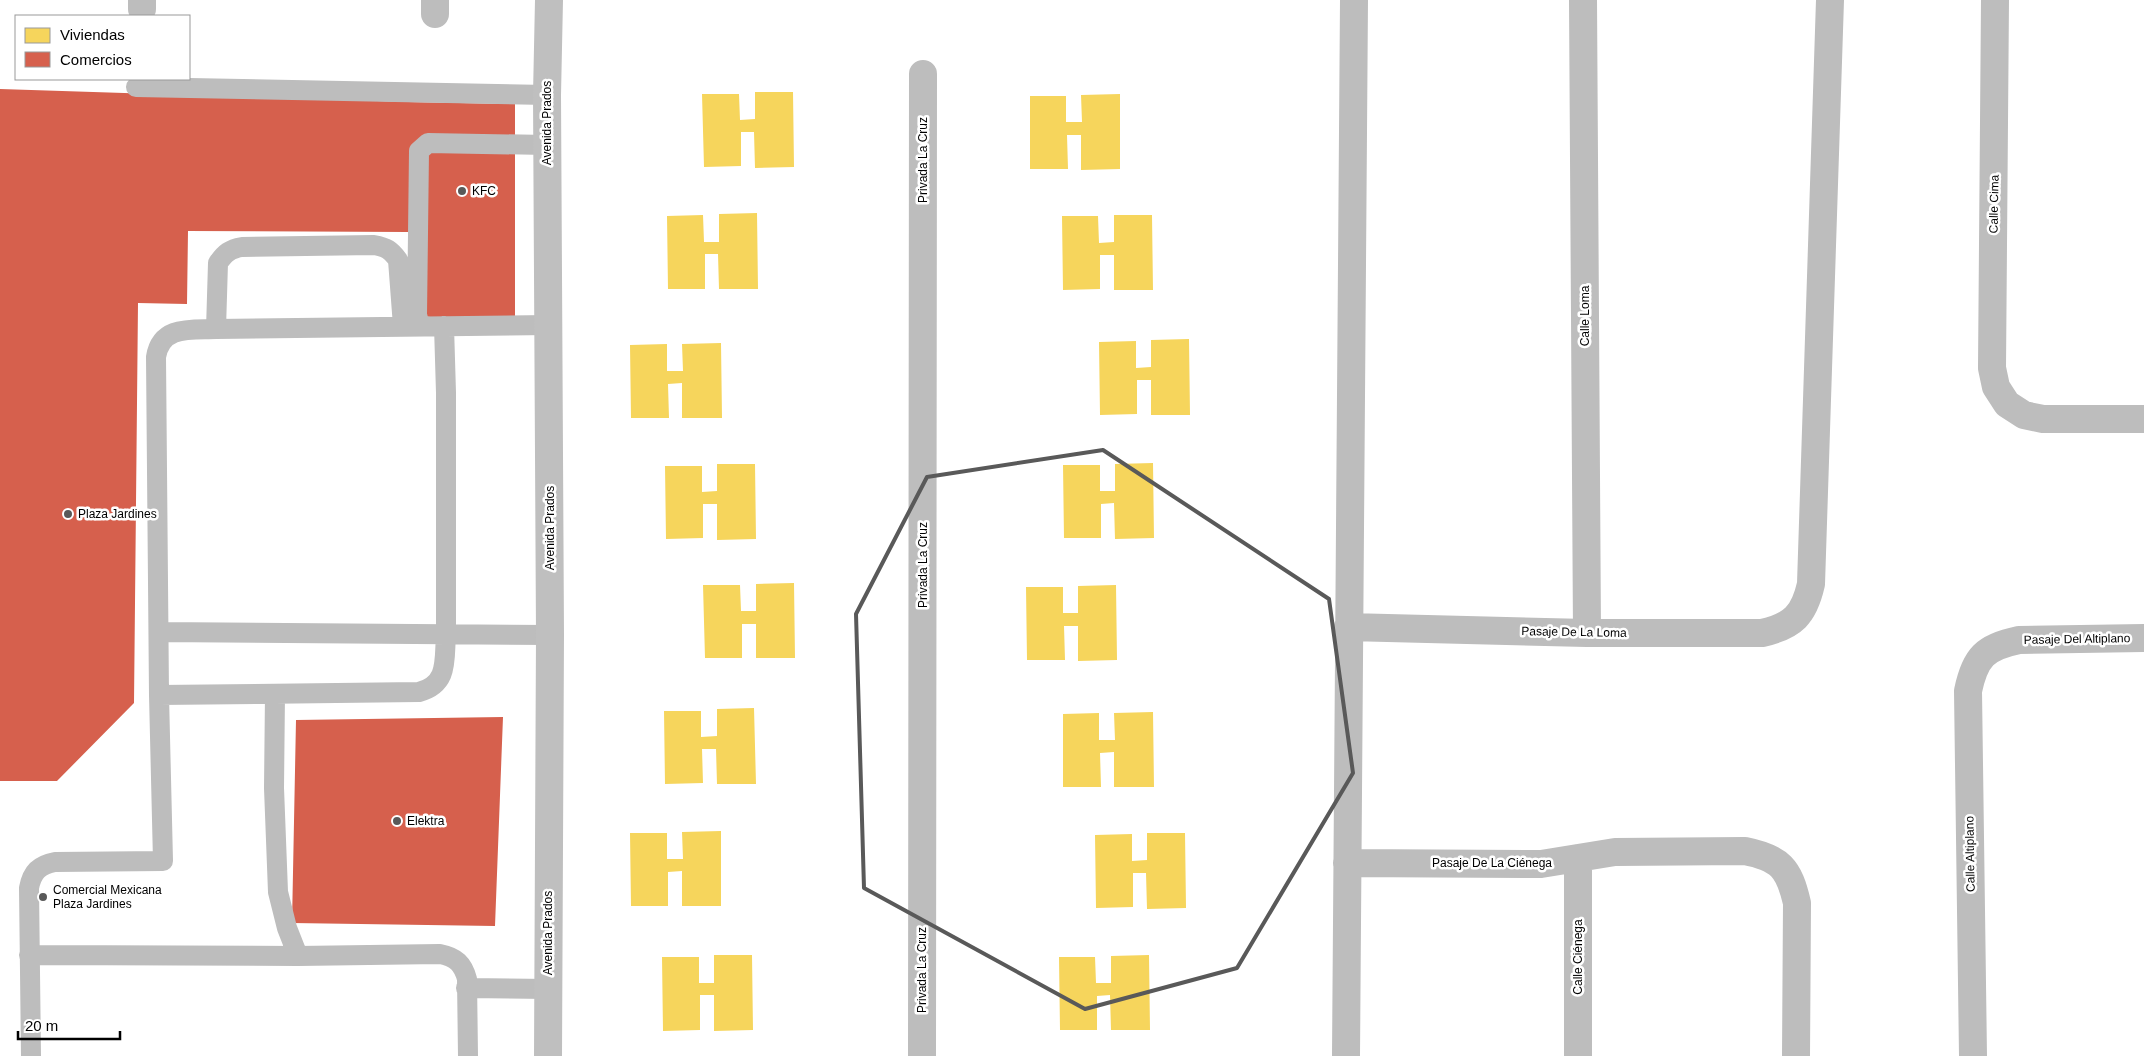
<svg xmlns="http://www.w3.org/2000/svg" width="2144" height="1056" viewBox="0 0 2144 1056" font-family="Helvetica,sans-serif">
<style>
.homes{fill:#f6d55c}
.shops{fill:#d6604d}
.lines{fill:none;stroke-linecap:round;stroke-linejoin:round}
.lane{stroke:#bdbdbd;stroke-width:20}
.street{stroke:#bdbdbd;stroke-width:28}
.secondary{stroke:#bfbfbf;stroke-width:28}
.marked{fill:none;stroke:#595959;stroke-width:4;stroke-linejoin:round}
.poi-dot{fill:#595959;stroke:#fff;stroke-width:2}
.labels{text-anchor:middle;stroke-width:5;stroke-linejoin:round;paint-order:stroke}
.street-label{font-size:12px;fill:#000;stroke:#fff}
.poi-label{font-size:12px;fill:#000;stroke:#fff;text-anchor:start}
</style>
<rect width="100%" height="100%" fill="#fff"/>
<!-- homes -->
<path class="homes" d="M755,92h38l1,75 -39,1 -1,-36h-13v34l-37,1 -2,-73h37l1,26 15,-1z
M1120,94v75l-39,1v-35h-14l1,34h-38v-73h36v26h16l-1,-27z
M757,213l1,76h-39l-1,-35h-13v35h-37l-1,-73 36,-1 1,27h15v-28z
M1114,215h38l1,75h-39v-35h-14v34l-37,1 -1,-74h36l1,27 15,-1z
M1189,339l1,76h-39v-35h-14v34l-37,1 -1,-73 37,-1v27l15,-1v-27z
M721,343l1,75h-40v-35l-14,1 1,34h-38l-1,-73 37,-1v27h16l-1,-27z
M1153,463l1,75 -39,1 -1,-36 -13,1v34h-37l-1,-73h37v26h15v-27z
M717,464h38l1,75 -39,1v-36h-14v34l-37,1 -1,-73h37v26l15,-1z
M794,583l1,75h-39v-34h-14v34h-37l-2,-73h37l1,26h15v-27z
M1116,585l1,75 -39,1v-35h-14l1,34h-38l-1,-73h37v26h15v-27z
M754,708l2,76h-39l-1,-35h-14l1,34 -38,1 -1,-73h37v26l16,-1v-27z
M1153,712l1,75h-40v-35l-14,1 1,34h-38v-73l36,-1v27h16l-1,-27z
M721,831v75h-39v-35l-14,1v34h-37l-1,-73h37v26h16l-1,-27z
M1147,833h38l1,75 -39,1 -1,-36h-13v34l-37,1 -1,-73 37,-1v27l15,-1z
M714,955h38l1,75 -39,1v-36h-14v35l-37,1 -1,-74h37v26h15z
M1149,955l1,75h-39l-1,-35 -13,1v34h-37l-1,-73h36l1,26h15v-27z"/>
<!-- shops -->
<path class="shops" d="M0,89l408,13 107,2v221l-106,-10 -1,-83 -220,-1 -1,73 -49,-1 -4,400 -77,78h-57z
M503,717l-8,209 -203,-3 4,-203z"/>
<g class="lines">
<!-- lane -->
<path class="lane" d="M136,87l411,8
M420,326l-3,-11 2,-164 9,-8 119,2
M216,329l2,-66c7,-10 12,-14 24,-16l132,-2c12,2 17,5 24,15l5,66
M159,632l391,3
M275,694l-1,94 4,104 9,36 11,28
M159,695l260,-3c30,-8 25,-32 27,-58v-241l-2,-67
M29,955l269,1 142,-2c16,3 23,10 27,25l1,77
M466,988l82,1
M31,1056l-2,-168c3,-16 10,-23 26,-26l108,-1 -4,-166 -3,-338c5,-32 35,-27 60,-28l333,-4"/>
<!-- street -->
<path class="street" d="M1583,0l4,633
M1995,0l-3,368 4,19 11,17 17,11 19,4h101
M142,9v-9
M435,14v-14
M1348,627l239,6h175c31,-7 42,-18 49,-49l19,-584
M1578,858v198
M1347,863l194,1 74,-12 130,-1c35,7 44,17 52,52l-1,153
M922,1056l1,-982
M1346,1056l8,-1056
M1973,1056l-5,-365c7,-34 17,-44 51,-51l125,-2"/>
<!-- secondary -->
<path class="secondary" d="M548,1056l2,-421 -3,-540 2,-95"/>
</g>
<!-- marked area -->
<path class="marked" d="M1103,450l226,149 24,174 -116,195 -152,41 -221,-121 -8,-274 71,-137z"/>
<!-- markers -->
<g class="poi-dot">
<circle cx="462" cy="191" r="5"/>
<circle cx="68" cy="514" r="5"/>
<circle cx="397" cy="821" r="5"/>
<circle cx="43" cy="897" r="5"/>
</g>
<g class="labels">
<!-- street labels -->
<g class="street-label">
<text transform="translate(547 123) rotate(-90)" y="4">Avenida Prados</text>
<text transform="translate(923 160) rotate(-90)" y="4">Privada La Cruz</text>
<text transform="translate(1994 204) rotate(-89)" y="4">Calle Cima</text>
<text transform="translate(1585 316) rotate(-90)" y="4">Calle Loma</text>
<text transform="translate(550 528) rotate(-90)" y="4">Avenida Prados</text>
<text transform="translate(923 565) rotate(-90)" y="4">Privada La Cruz</text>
<text transform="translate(1574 632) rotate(1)" y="4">Pasaje De La Loma</text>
<text transform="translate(2077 639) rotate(-1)" y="4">Pasaje Del Altiplano</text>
<text transform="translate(1970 854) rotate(-91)" y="4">Calle Altiplano</text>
<text x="1492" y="867">Pasaje De La Ciénega</text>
<text transform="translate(548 933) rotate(-90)" y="4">Avenida Prados</text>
<text transform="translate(1578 957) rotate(-90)" y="4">Calle Ciénega</text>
<text transform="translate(922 970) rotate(-90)" y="4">Privada La Cruz</text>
</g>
<!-- poi labels -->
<g class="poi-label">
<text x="472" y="195">KFC</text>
<text x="78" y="518">Plaza Jardines</text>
<text x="407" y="825">Elektra</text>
<text x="53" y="894">Comercial Mexicana<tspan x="53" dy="14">Plaza Jardines</tspan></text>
</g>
</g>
<!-- legend -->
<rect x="15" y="15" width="175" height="65" fill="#ffffff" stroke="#999999"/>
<rect x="25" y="28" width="25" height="15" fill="#f6d55c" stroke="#999999"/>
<text x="60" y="40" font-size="15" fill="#000000">Viviendas</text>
<rect x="25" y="52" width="25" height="15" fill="#d6604d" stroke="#999999"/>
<text x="60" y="65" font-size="15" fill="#000000">Comercios</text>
<!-- scale -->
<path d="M18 1031v8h102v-8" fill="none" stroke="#000000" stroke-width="2.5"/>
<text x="25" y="1031" font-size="15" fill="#000000" stroke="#ffffff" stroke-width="4" paint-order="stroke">20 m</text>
</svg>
